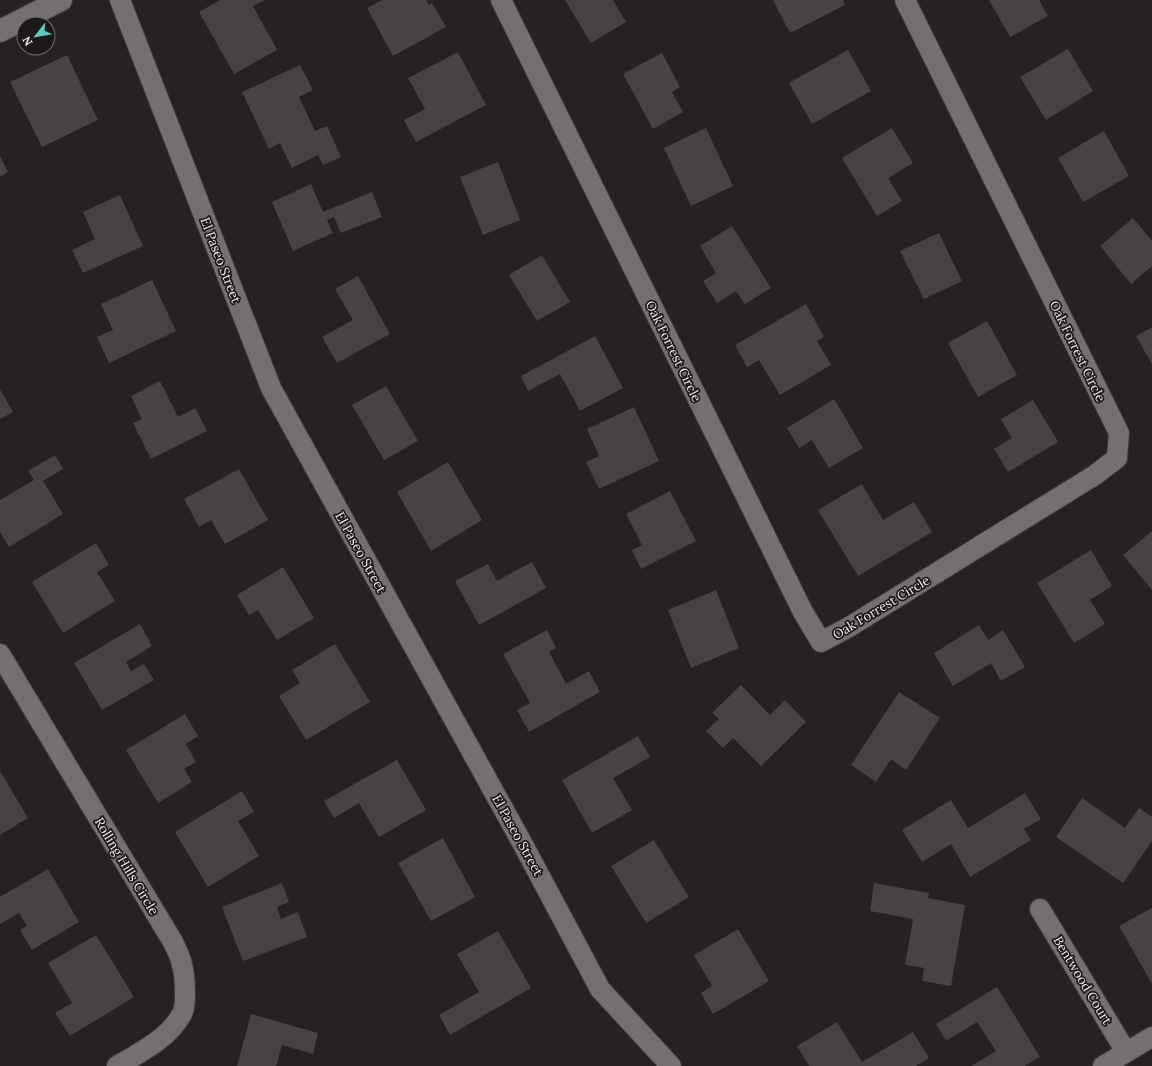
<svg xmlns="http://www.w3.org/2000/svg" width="1152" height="1066" viewBox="0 0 1152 1066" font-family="Lora,serif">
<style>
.building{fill:#474342}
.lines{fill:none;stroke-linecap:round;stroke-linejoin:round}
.street-casing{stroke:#3f3c3c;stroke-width:22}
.secondary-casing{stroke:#3f3c3c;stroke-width:24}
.street{stroke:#74706f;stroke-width:20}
.secondary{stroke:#74706f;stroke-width:22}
.labels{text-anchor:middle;stroke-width:3.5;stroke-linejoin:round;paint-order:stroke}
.street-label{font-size:13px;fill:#eeeceb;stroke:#1c1918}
</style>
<rect width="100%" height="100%" fill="#252221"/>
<!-- building -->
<path class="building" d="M220,0h45l-12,6 24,44 -43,24 -35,-62z
M382,0h44l3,5 3,-2 14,24 -53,29 -26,-48z
M565,0h48l13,22 -35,21z
M773,0h70l2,5 -55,28z
M989,0h50l9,16 -38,21z
M1068,49l25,42 -47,29 -26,-43z
M848,50l23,41 -59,33 -23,-41z
M458,52l28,53 -70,37 -12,-22 21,-11 -17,-31z
M662,53l18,34 -8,5 11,20 -30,17 -30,-55z
M67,55l31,65 -56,27 -32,-65z
M300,65l13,25 -14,7 16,34 12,-5 14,31 -18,8 -5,-10 -26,13 -12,-25 -11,6 -27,-57z
M706,128l27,58 -42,20 -27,-58z
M892,128l21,35 -25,15 14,23 -25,15 -35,-58z
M1104,131l25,45 -46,26 -25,-44z
M0,156l8,16 -8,5z
M498,162l22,58 -37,15 -23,-58z
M311,184l12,28 49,-20 10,25 -41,16 -7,-16 -7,3 6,13 -40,18 -21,-49z
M120,195l23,51 -60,27 -11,-23 23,-11 -12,-27z
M1133,218l19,23v25l-21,18 -31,-38z
M732,226l39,62 -26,16 -9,-13 -19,12 -14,-22 13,-8 -16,-27z
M939,233l23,48 -38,18 -24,-48z
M542,255l28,47 -33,19 -28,-46z
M358,276l32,58 -53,29 -15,-26 31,-17 -18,-31z
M152,280l24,51 -67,32 -12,-26 16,-7 -12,-26z
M806,304l18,33 -7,4 14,24 -51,30 -21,-35 -12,7 -12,-22z
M987,321l30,54 -39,22 -30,-54z
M1152,327v37l-16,-28z
M595,336l28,52 -43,23 -20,-37 -32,17 -7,-15z
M160,381l18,36 17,-9 12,23 -56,28 -18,-36 9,-4 -11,-23z
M386,386l32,55 -34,19 -32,-55z
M0,389l13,23 -13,7z
M834,399l29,49 -34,20 -17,-28 -13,8 -12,-20z
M1033,400l25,42 -50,30 -14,-23 18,-11 -11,-19z
M634,407l25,54 -60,28 -13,-27 13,-6 -12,-27z
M55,455l8,14 -20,12 20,33 -54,33 -9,-15v-32l34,-20 -6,-9z
M448,462l34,58 -51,31 -34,-59z
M239,469l29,51 -43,24 -14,-24 -12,7 -15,-28z
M862,484l21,36 31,-18 18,30 -74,44 -40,-66z
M670,491l26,50 -55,28 -9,-19 10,-5 -16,-31z
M1152,531v59l-29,-35z
M96,543l13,22 -12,7 18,29 -52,32 -31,-51z
M1091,550l21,36 -22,14 15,24 -31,19 -37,-60z
M532,562l14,26 -67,37 -24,-44 33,-17 9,17z
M283,567l31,51 -37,22 -19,-30 -9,5 -12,-20z
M716,590l23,58 -48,20 -23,-58z
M140,624l12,22 -26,16 5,9 13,-7 10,16 -52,30 -28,-47z
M979,625l9,15 15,-10 22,37 -24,14 -10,-18 -38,23 -19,-33z
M547,630l9,18 -7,4 17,32 23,-13 11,21 -71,40 -12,-22 13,-7 -27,-49z
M335,644l35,58 -64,38 -27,-44 21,-13 -8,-13z
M741,685l29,30 15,-15 21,22 -45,44 -28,-28 -10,10 -17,-17 13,-12 -7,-6z
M899,692l41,26 -34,52 -15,-11 -15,23 -25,-17z
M185,714l13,22 -12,8 10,18 -12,7 8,13 -34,21 -32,-53z
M638,736l12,21 -37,21 19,32 -40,23 -30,-53z
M397,760l29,50 -47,27 -20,-34 -25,15 -10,-17z
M0,771l28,47 -28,17z
M242,791l12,21 -16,9 21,35 -51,31 -33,-55z
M1025,793l16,26 -17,10 7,11 -61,37 -19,-33 -29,18 -20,-32 49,-30 17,28z
M1082,798l43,30 14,-20 13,9v24l-29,42 -67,-46z
M443,838l32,59 -44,24 -33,-58z
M654,840l35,57 -43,26 -35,-57z
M48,869l31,53 -47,28 -12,-20 7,-4 -8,-13 -19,11v-27z
M282,883l7,19 -12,5 4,12 17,-7 9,25 -64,24 -21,-54z
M874,883l55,10 -1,5 37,7 -14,81 -29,-5 2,-13 -19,-3 8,-46 -43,-8z
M1152,908v76l-33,-58z
M738,929l31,52 -56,33 -12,-21 11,-7 -18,-31z
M498,931l33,57 -81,47 -11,-20 40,-23 -22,-38z
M96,935l38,62 -64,39 -15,-23 17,-10 -24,-40z
M997,987l43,70 -16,9h-53l25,-15 -19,-29 -31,19 -10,-17z
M251,1014l67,19 -5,21 -31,-9 -6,21h-39z
M837,1022l25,40 51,-30 16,26 -13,8h-107l-12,-20z"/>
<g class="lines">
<!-- street casing -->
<g class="street-casing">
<path id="street" d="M120,0l151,388 255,462 74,139 71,77
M501,0l302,612 18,30 28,-15 246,-152 22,-17 2,-25 -214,-433
M0,654l173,288c3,7 8,15 9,23 3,10 5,40 0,49 -14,25 -41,38 -65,52
M1040,909l86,143
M1103,1066l49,-29"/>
</g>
<!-- secondary casing -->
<g class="secondary-casing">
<path id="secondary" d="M0,31l61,-31"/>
</g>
<!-- street -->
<use href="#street" class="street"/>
<!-- secondary -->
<use href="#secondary" class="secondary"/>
</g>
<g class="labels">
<!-- street labels -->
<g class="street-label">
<text transform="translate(221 260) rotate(69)" y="5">El Paseo Street</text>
<text transform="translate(674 351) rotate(64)" y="5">Oak Forrest Circle</text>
<text transform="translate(1078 351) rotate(64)" y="5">Oak Forrest Circle</text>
<text transform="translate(361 552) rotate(61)" y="5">El Paseo Street</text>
<text transform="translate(881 607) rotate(-31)" y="5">Oak Forrest Circle</text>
<text transform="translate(518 835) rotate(61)" y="5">El Paseo Street</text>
<text transform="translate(127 866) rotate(59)" y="5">Rolling Hills Circle</text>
<text transform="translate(1083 980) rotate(59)" y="5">Bentwood Court</text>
</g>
</g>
<!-- north arrow -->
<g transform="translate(36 36) rotate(239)"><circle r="19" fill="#1c1918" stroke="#706d6c"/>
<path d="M0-3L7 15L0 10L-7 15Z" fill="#58cebf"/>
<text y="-6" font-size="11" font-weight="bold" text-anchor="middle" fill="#eeeceb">N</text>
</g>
</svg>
